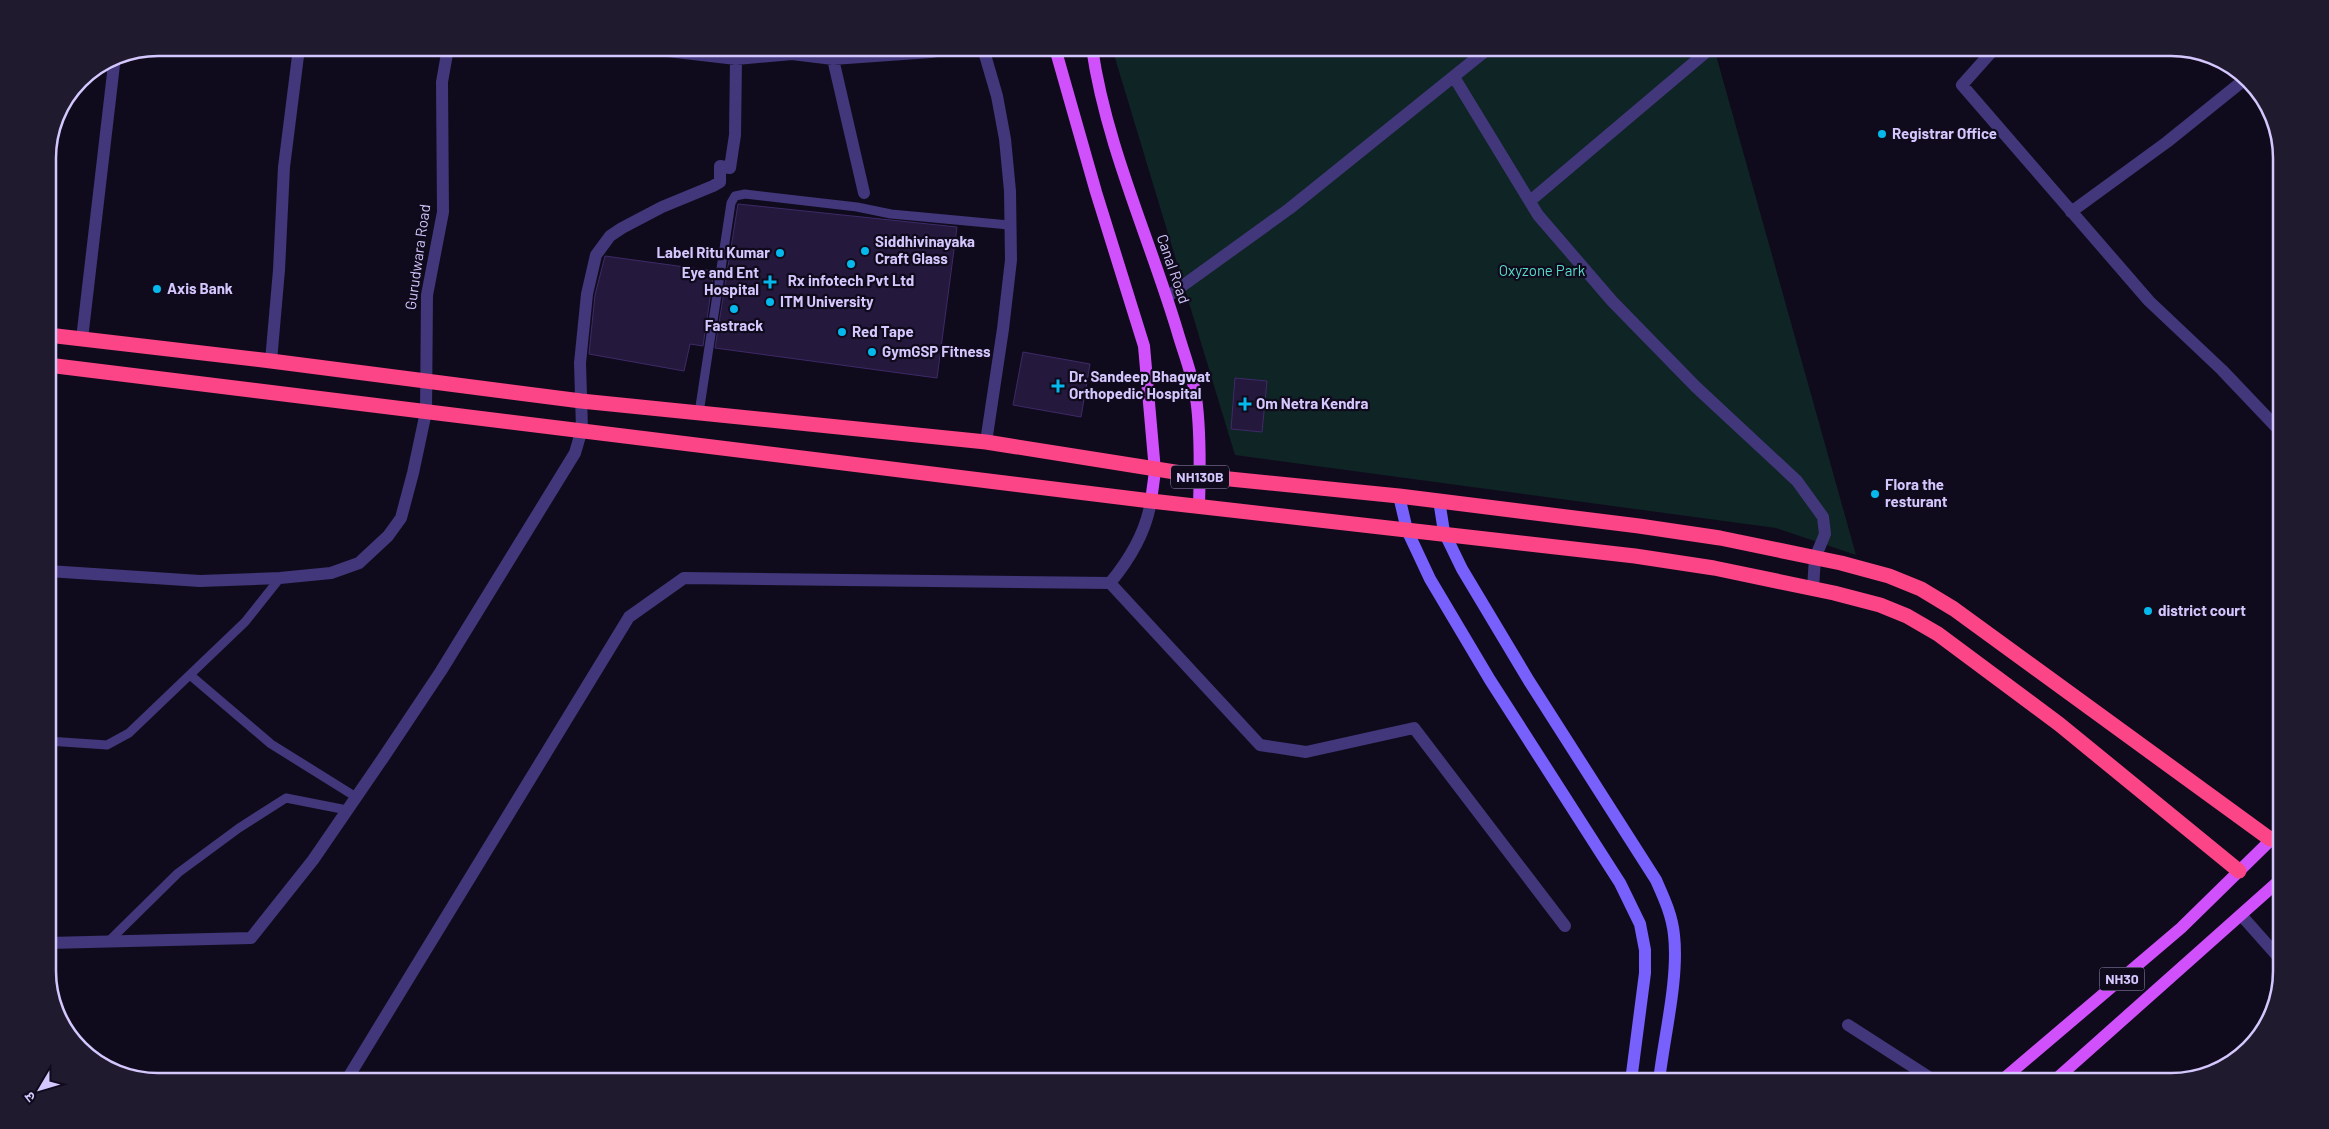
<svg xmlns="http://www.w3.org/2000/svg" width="2329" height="1129" viewBox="0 0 2329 1129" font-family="Barlow,'Noto Sans Devanagari',sans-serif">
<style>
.green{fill:#0f2425}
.building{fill:#24183c;stroke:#3e2a68}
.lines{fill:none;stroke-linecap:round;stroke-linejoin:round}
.lane{stroke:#42377a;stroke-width:9}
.street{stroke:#42377a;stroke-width:12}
.secondary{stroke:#7760fc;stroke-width:12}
.primary{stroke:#d051fc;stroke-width:12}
.highway{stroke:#fb4586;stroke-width:15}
.poi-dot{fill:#05b9ec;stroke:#100b1c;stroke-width:2}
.labels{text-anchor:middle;stroke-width:4.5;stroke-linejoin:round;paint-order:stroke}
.shield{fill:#100b1c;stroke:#998fba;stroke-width:1}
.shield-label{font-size:14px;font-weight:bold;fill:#d4c7fe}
.poi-label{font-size:15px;font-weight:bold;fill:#d4c7fe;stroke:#100b1c;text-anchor:start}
.street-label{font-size:15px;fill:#d4c7fe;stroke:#100b1c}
.park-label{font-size:15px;fill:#56dbca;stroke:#100b1c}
.rim{fill:none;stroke:#d4c7fe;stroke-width:2.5}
</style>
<rect width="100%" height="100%" fill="#100b1c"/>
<!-- green -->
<path class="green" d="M1118,48h596l142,507 -80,-27 -541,-73 -120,-397z"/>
<!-- building -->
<path class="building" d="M738,204l219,23 -20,151 -222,-30z
M605,256l109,15 -11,75 -13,-2 -6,27 -95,-17 6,-59z
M1023,352l67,12 -9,53 -68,-12z
M1235,378l32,3 -5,51 -31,-3z"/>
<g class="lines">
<!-- lane -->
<path class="lane" d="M699,413l32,-210 4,-7 10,-2 112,13 34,7 118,11
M190,675l81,69 85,53
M48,741l59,4 22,-12 116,-111 35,-44
M108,942l70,-69 61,-45 47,-30 61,12"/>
<!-- street -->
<path class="street" d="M642,48l94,11 56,-5 41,5 98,-7 21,-4
M983,48l14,48 8,43 5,52 1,69 -8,69 -17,113
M1995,48l-33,37 187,216 73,69 59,62
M833,59l31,134
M1454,77l84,138 74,86 84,86 101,94 26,36 2,17 -10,24 -2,30
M1530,201l181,-153
M2071,212l96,-70 77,-62
M1167,297l122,-88 200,-161
M82,339l33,-283
M271,361l8,-91 5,-103 15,-119
M48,571l152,10 80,-3 51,-5 28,-10 29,-27 13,-18 12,-45 13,-61 1,-117 16,-83 -1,-130 6,-34
M1110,583c20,-24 36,-51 41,-82
M2241,915l40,45
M48,943l203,-5 62,-78 70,-102 58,-87 134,-218 7,-24 -2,-66 7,-69 9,-39 14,-19 12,-8 40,-21 51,-21 7,-4v-16l10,2 5,-33 1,-76
M1848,1025l87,56
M346,1081l283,-464 55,-39 426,5 150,162 46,7 108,-24 151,198"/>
<!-- secondary -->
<path class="secondary" d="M1399,496l8,34 23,49 60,101 130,203 20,41 5,26v23l-14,108
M1439,500l5,32 18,37 67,112 127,199c8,18 16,35 18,55 5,43 -10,102 -15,146"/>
<!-- primary -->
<path class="primary" d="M1055,48l41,144 48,154 11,125 -4,30
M1092,48c14,97 57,189 85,282 6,21 14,41 18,62 6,32 5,81 4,114
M2001,1081l180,-153 100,-98
M2054,1081l227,-202"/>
<!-- highway -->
<path class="highway" d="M48,335l223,26 310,40 405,41 214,34 199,20 240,30 81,12 121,25 48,13 32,13 33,20 316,230
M48,365l1103,136 484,55 79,12 120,25 46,12 27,11 31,18 121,90 180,147"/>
</g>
<!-- markers -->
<g class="poi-dot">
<circle cx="1882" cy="134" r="5"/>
<circle cx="865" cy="251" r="5"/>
<circle cx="780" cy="253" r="5"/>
<circle cx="851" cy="264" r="5"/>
<path d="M767.5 274.5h5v5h5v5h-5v5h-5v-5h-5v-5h5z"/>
<circle cx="157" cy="289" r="5"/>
<circle cx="770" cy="302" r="5"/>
<circle cx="734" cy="309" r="5"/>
<circle cx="842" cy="332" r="5"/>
<circle cx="872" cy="352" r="5"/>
<path d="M1055.5 378.5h5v5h5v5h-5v5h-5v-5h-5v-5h5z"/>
<path d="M1242.5 396.5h5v5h5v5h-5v5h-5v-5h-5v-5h5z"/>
<circle cx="1875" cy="494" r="5"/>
<circle cx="2148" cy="611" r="5"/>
</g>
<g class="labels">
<!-- shield labels -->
<g class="shield">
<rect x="1171" y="465.5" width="58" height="23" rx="4"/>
<rect x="2099.5" y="967.5" width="45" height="23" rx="4"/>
</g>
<g class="shield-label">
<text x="1200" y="482">NH130B</text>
<text x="2122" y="984">NH30</text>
</g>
<!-- poi labels -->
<g class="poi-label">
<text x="1892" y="139">Registrar Office</text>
<text x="875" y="247">Siddhivinayaka<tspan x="875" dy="17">Craft Glass</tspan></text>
<text x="770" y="258" text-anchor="end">Label Ritu Kumar</text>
<text x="759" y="278" text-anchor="end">Eye and Ent<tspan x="759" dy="17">Hospital</tspan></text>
<text x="851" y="286" text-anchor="middle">Rx infotech Pvt Ltd</text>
<text x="167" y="294">Axis Bank</text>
<text x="780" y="307">ITM University</text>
<text x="734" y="331" text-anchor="middle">Fastrack</text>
<text x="852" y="337">Red Tape</text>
<text x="882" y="357">GymGSP Fitness</text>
<text x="1069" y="382">Dr. Sandeep Bhagwat<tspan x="1069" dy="17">Orthopedic Hospital</tspan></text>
<text x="1256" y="409">Om Netra Kendra</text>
<text x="1885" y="490">Flora the<tspan x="1885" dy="17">resturant</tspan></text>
<text x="2158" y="616">district court</text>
</g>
<!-- street labels -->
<g class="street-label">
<text transform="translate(418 257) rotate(-82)" y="5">Gurudwara Road</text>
<text transform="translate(1173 269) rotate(71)" y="5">Canal Road</text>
</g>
<!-- park labels -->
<g class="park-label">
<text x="1542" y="276">Oxyzone Park</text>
</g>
</g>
<!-- crop -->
<path d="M0 0H2329V1129H0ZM158 56H2171A102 102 0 0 1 2273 158V971A102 102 0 0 1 2171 1073H158A102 102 0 0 1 56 971V158A102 102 0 0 1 158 56Z" fill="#201a2e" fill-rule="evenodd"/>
<path class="rim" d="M158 56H2171A102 102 0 0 1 2273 158V971A102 102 0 0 1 2171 1073H158A102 102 0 0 1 56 971V158A102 102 0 0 1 158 56Z"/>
<!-- north arrow -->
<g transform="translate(40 1089) rotate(232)" stroke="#100b1c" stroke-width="4" paint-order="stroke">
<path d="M0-4L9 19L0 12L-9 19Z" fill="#d4c7fe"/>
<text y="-8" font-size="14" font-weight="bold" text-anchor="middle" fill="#d4c7fe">उ</text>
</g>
</svg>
